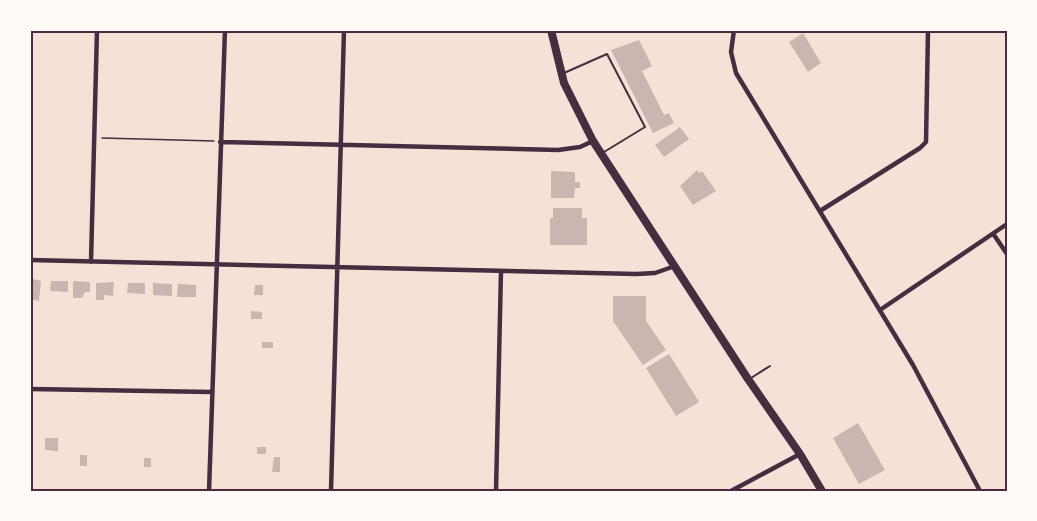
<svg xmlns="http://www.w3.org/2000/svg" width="1037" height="521" viewBox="0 0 1037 521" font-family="Roboto,sans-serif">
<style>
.building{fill:#ccb4b1}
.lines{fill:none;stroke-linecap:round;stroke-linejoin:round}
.path{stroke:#4a2c40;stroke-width:1.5}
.service{stroke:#4a2c40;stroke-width:2}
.minor{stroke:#4a2c40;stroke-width:4.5}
.primary{stroke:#4a2c40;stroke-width:8}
.neatline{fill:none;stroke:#4a2c40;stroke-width:2}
</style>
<rect width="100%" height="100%" fill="#f7e1d7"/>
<!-- building -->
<path class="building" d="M803,33l18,30 -13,9 -19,-30z
M639,40l13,26 -10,5 22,44 5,-2 5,10 -21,10 -42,-83z
M680,127l9,12 -25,18 -9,-12z
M697,170l2,3 3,-2 14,20 -23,14 -13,-19z
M551,171l24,1v10h5v6h-5l-1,10h-23z
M553,208h29v10h5v27h-37v-27h3z
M30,278l11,3 -2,20 -9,-2z
M51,281h17v11l-18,-1z
M73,281l17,1v10h-5l-3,6h-9z
M114,282l-1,14 -9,-1v5h-8v-17z
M128,283h17v11l-18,-1z
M153,283l19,1v12l-19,-1z
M178,284l18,1v12h-19z
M255,285h8v10h-9z
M613,296h33v25l20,29 -23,15 -30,-44z
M251,311l11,1v7h-11z
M262,342h11v6h-11z
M669,354l30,48 -23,14 -30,-48z
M858,423l27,47 -26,14 -26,-46z
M45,438h13v13l-13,-1z
M257,447h9v7h-9z
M80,455h7v11h-7z
M274,457h6v15h-8z
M144,458h7v9h-7z"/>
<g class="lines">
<!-- path -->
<path class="path" d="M102,138l112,3"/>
<!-- service -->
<path class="service" d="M564,73l43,-19 38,73 -41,25
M751,378l19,-12"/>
<!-- minor -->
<path class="minor" d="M734,30l-3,22 5,21 177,292 67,126
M220,142l338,8 22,-3 13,-6
M820,211l100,-63 6,-6 2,-112
M994,235l13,19
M30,260l606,14 19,-1 20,-7
M91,262l6,-232
M880,310l127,-86
M30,389l182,3
M209,491l16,-461
M331,491l13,-461
M496,491l5,-220
M731,491l69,-37"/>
<!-- primary -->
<path class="primary" d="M551,30l13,53 29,58 155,238 52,75 22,37"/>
</g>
<!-- border -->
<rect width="1037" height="521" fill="none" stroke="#fffaf5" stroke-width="63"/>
<rect x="32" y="32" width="974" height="458" class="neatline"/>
</svg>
